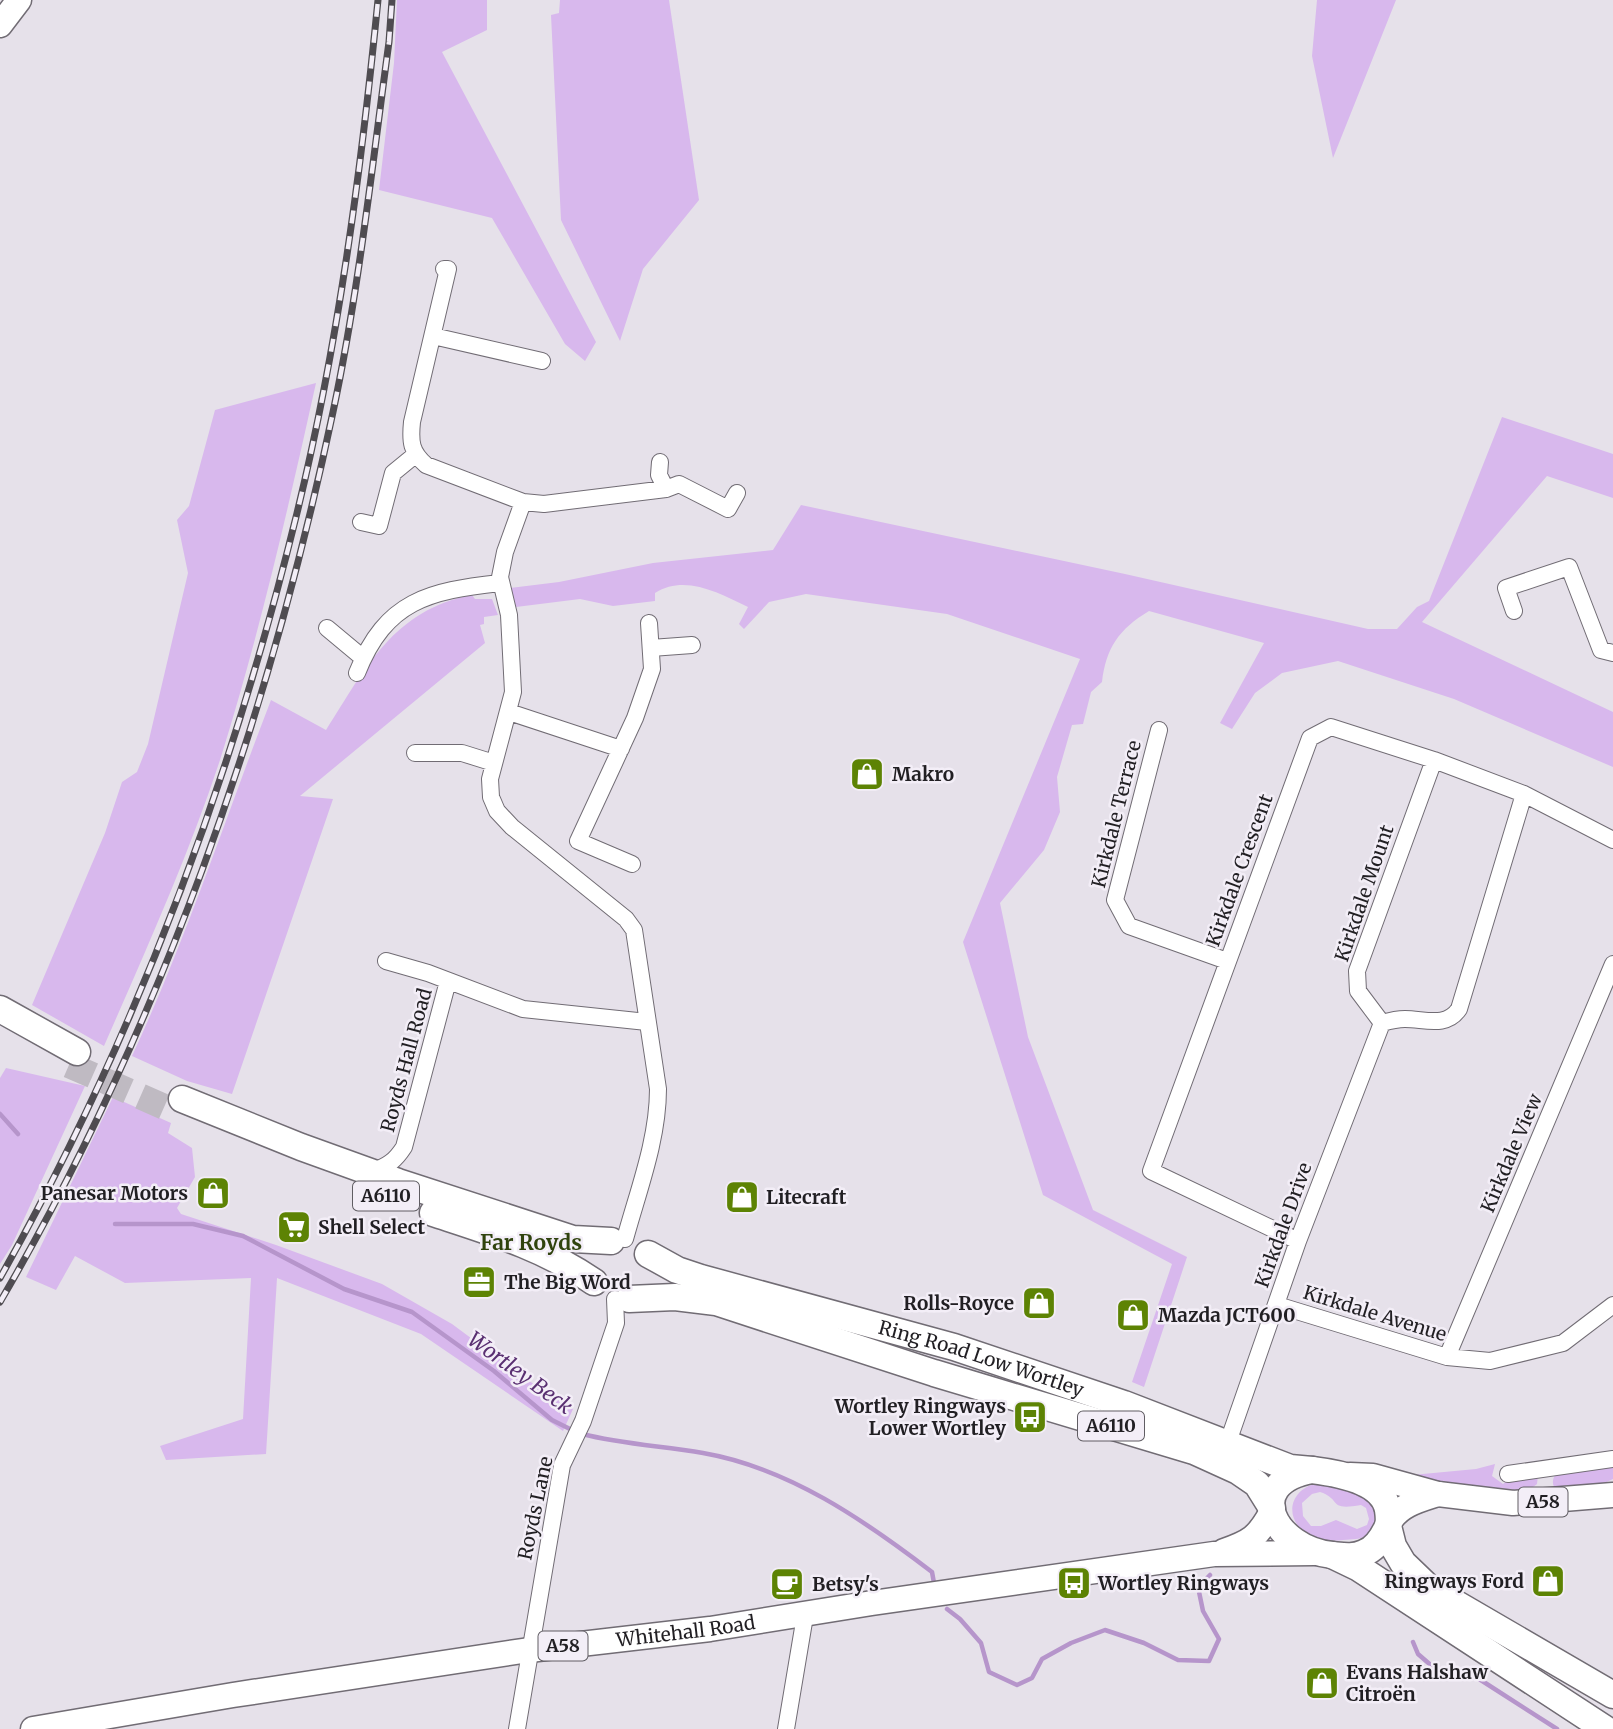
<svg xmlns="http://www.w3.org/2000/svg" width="1613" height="1729" viewBox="0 0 1613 1729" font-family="Merriweather,serif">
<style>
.green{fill:#d8b8ed;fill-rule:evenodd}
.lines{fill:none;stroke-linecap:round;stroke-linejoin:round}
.stream{stroke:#b695cb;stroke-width:4.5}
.trunk-tunnel{stroke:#bfbac2;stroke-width:26;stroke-dasharray:26 13;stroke-linecap:butt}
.minor-casing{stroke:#716c74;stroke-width:18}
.primary-casing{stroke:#716c74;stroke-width:27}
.trunk-casing{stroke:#716c74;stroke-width:29}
.minor{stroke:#fff;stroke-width:16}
.primary{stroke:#fff;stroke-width:24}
.trunk{stroke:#fff;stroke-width:26}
.rail-casing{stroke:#4f4c51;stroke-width:7}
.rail{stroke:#f3eef7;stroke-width:4.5;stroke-dasharray:13;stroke-linecap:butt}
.labels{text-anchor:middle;stroke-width:5;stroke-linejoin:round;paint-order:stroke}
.shield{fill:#f3eef7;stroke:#605d63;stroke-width:2}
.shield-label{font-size:18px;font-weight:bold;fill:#211f23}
.poi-label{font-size:19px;font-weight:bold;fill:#211f23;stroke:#f3eef7;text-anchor:start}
.street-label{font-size:19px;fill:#211f23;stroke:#f3eef7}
.neighbourhood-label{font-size:21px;font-weight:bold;fill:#30430e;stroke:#f3eef7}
.water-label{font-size:21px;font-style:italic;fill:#5a3072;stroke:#f3eef7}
</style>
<rect width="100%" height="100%" fill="#e6e1ea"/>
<!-- green -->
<path class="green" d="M397,0h90v30l-45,22 154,290 -11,19 -20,-17 -73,-126 -113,-28 15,-127z
M560,0h109l30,200 -56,69 -23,72 -59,-121 -10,-205 8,-2z
M1317,0h79l-63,158 -21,-102z
M316,383c-28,126 -57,253 -96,377 -32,97 -75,192 -116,286l-72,-41 73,-172 17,-51 15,-10 11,-28 40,-171 -11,-53 12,-14 26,-96z
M1502,417l111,37v44l-66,-22 -125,146 191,90v55l-159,-68 -116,-38 -56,12 -27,20 -23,36 -12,-6 44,-80 -115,-32c-30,18 -43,37 -47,71l-11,10 -8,32 -11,1 -15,52 3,35 -16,38 -44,53 28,134 65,173 94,47 -43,130 -12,-5 40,-118 -129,-69 -80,-253 117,-283 -133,-45 -141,-20 -37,8 -25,27 -5,-5 9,-17c-29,-14 -63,-33 -93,-14v8l-42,5 -33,-7 -64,8 -6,-19 49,-6 94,-19 120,-13 28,-45 324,69 243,55h29l20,-22 12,-6z
M472,595l3,4h17l6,16 -14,2v7l-4,1 5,18 -185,153 33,3 -101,295 -45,-13 -55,-25c54,-116 93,-237 139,-356l55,30c40,-62 67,-120 146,-135z
M6,1068l79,18 -73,159 -12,19v-186z
M113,1097l58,26 -3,10 24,15 3,29 -18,31 4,6 95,31 106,39 70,40 74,55 47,30 -10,22 -142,-97 -144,-56 -11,176 -100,6 -6,-14 83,-27 8,-141 -126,5 -50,-27 -19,34 -30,-13z
M1613,1463v16l-19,9 -37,3c-6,-7 -5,-12 0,-19z
M1495,1464l-3,12 11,8 8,-7 27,-2 -1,9c-20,18 -99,-4 -125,-9l64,-6z
M1320,1483l40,9 18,14 3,17c-14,15 -17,16 -38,17 -10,1 -23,1 -32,-4 -29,-14 -23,-49 9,-53zM1320,1492c22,7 7,19 41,13l5,3 3,11 -2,6 -10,4 -21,-9 -15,6h-10l-8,-10 -1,-13 10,-9z"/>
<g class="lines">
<!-- stream -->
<path class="stream" d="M0,1114l18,20
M115,1224h78l50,12 101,53 68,23 82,59 58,49 22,11
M582,1434c40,10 80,12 121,19 86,15 161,67 229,119l2,11
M947,1609l13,10 21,24 8,29 28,13 15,-7 10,-19 29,-16 34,-13 39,13 34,17 31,1 10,-22 -16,-28 -5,-24 12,-12
M1413,1642l5,12 15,13 43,10 81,52"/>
<!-- trunk-tunnel -->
<path class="trunk-tunnel" d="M69,1065l107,47"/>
<!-- minor casing -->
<g class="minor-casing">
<path id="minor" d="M444,269h4l-36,153c-2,20 -1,30 14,43l97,37 21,2 122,-15 13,-5 49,25 9,-16
M433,336l109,25
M660,462l-1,13 7,14
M523,502l-18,50 -5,25 9,38 4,77 -23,87 1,18 6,14 15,16 114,92 8,11 24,159c0,51 -20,102 -33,150
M361,522l18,4 14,-53 22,-18
M1514,611l-8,-23 63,-21 32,83 12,3
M327,628l36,30
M651,648l41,-3
M357,673c29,-73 72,-82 143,-90
M509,712l112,37
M1159,730l-44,170 14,26 98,35
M415,753h47l32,10
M632,864l-54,-23 57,-123 17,-49 -3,-46
M386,961l42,12 95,36 124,13
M1382,1023c7,-2 15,-4 23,-4 20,0 41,9 54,-10l65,-215
M1382,1023l-24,-32 -1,-20 77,-211
M371,1172c17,-6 24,-11 33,-25l44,-166
M1298,1241l-147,-70 159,-433 21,-11 103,33 90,34 89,46
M1277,1305l170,52 43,4 73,-18 50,-38
M1447,1357l166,-393
M1228,1442l70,-201 84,-218
M1508,1474l105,-15
M517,1729l45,-264 21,-44 33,-98 -1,-24
M786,1729l19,-113"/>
</g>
<!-- primary casing -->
<g class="primary-casing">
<g id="primary">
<path d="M0,25l19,-25"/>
<path d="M1350,1475l23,1 65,18 75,9 100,-8"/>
<path d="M1389,1523c10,-18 30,-23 49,-29"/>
<path d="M1224,1551c26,-9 34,-14 47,-38"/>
<path id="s1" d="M33,1729l200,-34 296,-45 181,-21 162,-26 342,-49 100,-1"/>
</g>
</g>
<!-- trunk casing -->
<g class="trunk-casing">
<g id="trunk">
<path d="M0,1009l77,43"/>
<path d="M182,1099l119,48 97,35 175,57 38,2"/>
<path d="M433,1213c58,19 110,34 161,69"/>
<path id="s2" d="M648,1254l29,16 24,8 253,69 170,57 166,64 22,2"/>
<path d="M629,1299l46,-2 41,5 218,71 260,78 44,20 19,13 15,24"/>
<path d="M1312,1470c24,3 71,10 76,40 1,7 2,14 -2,20 -5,10 -11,19 -22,23 -11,5 -21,3 -32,2 -57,-6 -93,-71 -20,-85z"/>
<path d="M1388,1526l5,20 10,17 26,25 184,107"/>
<path d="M1332,1555l27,13 246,161"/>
</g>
</g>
<!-- minor -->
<use href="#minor" class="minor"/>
<!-- primary -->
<use href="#primary" class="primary"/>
<!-- trunk -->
<use href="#trunk" class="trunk"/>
<!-- rail casing -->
<g class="rail-casing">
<path id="rail" d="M0,1278c134,-238 232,-499 297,-765 41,-168 64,-341 81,-513
M0,1302c160,-274 268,-581 333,-890 26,-122 39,-246 56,-370l3,-42"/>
</g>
<!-- rail -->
<use href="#rail" class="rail"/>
</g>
<!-- icons -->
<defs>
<g id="shop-square" transform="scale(1.75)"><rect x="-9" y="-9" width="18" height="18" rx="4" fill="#5d8304" stroke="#f3eef7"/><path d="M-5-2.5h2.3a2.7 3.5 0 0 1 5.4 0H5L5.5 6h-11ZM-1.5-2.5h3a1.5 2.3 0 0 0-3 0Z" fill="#fff"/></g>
<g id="supermarket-square" transform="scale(1.75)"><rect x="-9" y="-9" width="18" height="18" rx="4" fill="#5d8304" stroke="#f3eef7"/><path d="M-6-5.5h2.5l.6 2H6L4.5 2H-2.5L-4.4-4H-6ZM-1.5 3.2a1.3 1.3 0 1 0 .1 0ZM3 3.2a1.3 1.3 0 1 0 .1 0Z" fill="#fff"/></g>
<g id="office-square" transform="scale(1.75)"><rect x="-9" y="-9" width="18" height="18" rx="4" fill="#5d8304" stroke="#f3eef7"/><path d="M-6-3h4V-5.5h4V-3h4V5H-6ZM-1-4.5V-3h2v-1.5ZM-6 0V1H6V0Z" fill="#fff"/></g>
<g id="bus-square" transform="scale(1.75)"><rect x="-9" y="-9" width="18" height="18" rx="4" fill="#5d8304" stroke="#f3eef7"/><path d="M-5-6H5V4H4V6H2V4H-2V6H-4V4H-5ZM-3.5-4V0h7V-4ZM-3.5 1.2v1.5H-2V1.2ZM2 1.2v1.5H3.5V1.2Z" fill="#fff"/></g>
<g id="cafe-square" transform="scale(1.75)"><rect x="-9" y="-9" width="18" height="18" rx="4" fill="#5d8304" stroke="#f3eef7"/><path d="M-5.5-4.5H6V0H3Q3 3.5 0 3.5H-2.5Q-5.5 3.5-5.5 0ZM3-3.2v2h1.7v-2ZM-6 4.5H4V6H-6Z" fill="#fff"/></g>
</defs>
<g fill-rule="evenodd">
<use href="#shop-square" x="867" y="774"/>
<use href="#shop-square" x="213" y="1193"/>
<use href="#shop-square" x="742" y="1197"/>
<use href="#supermarket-square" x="294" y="1227"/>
<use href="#office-square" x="479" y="1282"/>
<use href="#shop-square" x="1039" y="1303"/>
<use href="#shop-square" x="1133" y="1315"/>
<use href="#bus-square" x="1030" y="1417"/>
<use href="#shop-square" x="1548" y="1581"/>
<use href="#bus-square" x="1074" y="1583"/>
<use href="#cafe-square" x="787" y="1584"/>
<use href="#shop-square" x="1322" y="1683"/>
</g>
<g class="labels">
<!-- shield labels -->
<g class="shield">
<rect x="353" y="1181.5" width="66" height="29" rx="5"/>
<rect x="1078" y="1411.5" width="66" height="29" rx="5"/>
<rect x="1518.5" y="1487.5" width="49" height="29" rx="5"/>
<rect x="538.5" y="1631.5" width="49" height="29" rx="5"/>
</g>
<g class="shield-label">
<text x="386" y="1202">A6110</text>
<text x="1111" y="1432">A6110</text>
<text x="1543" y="1508">A58</text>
<text x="563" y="1652">A58</text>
</g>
<!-- poi labels -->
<g class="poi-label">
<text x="892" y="781">Makro</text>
<text x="188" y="1200" text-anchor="end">Panesar Motors</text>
<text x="766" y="1204">Litecraft</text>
<text x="318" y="1234">Shell Select</text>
<text x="504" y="1289">The Big Word</text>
<text x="1014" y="1310" text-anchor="end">Rolls-Royce</text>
<text x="1158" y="1322">Mazda JCT600</text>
<text x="1006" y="1413" text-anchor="end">Wortley Ringways<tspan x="1006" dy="22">Lower Wortley</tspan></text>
<text x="1524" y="1588" text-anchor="end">Ringways Ford</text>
<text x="1098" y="1590">Wortley Ringways</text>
<text x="812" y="1591">Betsy's</text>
<text x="1346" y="1679">Evans Halshaw<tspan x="1346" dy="22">Citroën</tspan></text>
</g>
<!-- street labels -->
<g class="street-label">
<text transform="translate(1116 814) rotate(-76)" y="7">Kirkdale Terrace</text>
<text transform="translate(1239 870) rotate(-70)" y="7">Kirkdale Crescent</text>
<text transform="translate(1364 893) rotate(-71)" y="7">Kirkdale Mount</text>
<text transform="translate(406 1060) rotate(-75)" y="7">Royds Hall Road</text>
<text transform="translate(1511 1153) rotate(-67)" y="7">Kirkdale View</text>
<text transform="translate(1283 1225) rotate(-70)" y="7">Kirkdale Drive</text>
<text transform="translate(1375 1313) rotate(17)" y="7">Kirkdale Avenue</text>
<text dy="7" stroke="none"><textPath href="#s2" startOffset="350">Ring Road Low Wortley</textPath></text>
<text transform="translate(535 1508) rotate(-78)" y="7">Royds Lane</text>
<text dy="7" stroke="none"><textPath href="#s1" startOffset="660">Whitehall Road</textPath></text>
</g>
<!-- neighbourhood labels -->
<g class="neighbourhood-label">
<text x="531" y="1250">Far Royds</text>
</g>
<!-- water labels -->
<g class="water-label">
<text transform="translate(520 1373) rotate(36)" y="7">Wortley Beck</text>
</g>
</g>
</svg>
